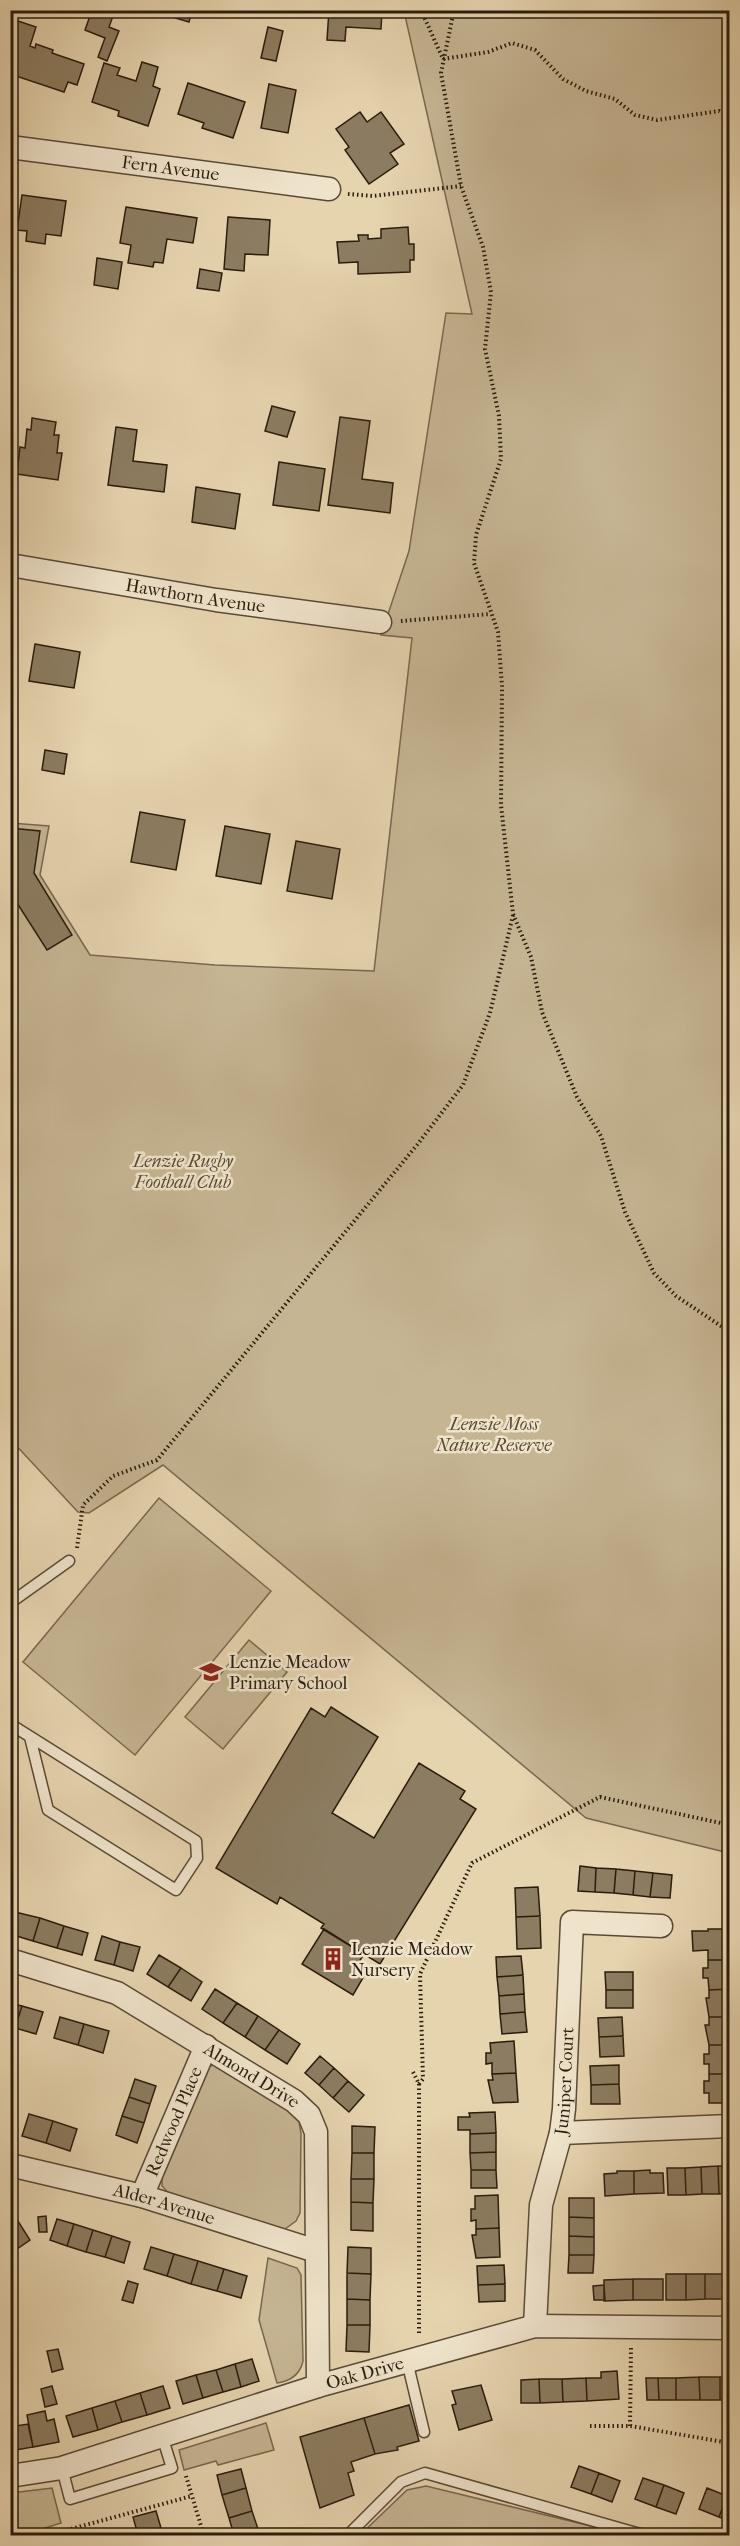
<svg xmlns="http://www.w3.org/2000/svg" width="740" height="2546" viewBox="0 0 740 2546" font-family="'IM FELL French Canon',serif">
<style>
.green{fill:#c6b593;stroke:#786850;stroke-width:1.5}
.building{fill:#8c7c61;stroke:#2a1c0c;stroke-width:1.5}
.lines{fill:none;stroke-linecap:round;stroke-linejoin:round}
.service-casing{stroke:#594a35;stroke-width:13}
.minor-casing{stroke:#594a35;stroke-width:25}
.path{stroke:#2a1c0c;stroke-width:4;stroke-dasharray:1.5 3;stroke-linecap:butt}
.service{stroke:#efe3cb;stroke-width:10}
.minor{stroke:#efe3cb;stroke-width:22}
.labels{text-anchor:middle;stroke-width:5;stroke-linejoin:round;paint-order:stroke}
.street-label{font-size:18px;fill:#2a1c0c;stroke:#efe3cb}
.park-label{font-size:18px;font-style:italic;fill:#594a34;stroke:#efe3cb}
.poi-label{font-size:18px;fill:#2a1c0c;stroke:#efe3cb;text-anchor:start}
</style>
<rect width="100%" height="100%" fill="#e6d4af"/>
<filter id="stains"><feTurbulence type="fractalNoise" baseFrequency=".00333" numOctaves="4"/><feColorMatrix values="0 0 0 0 .2 0 0 0 0 .09 0 0 0 0 .02 0 0 0 .5 -.17"/></filter>
<radialGradient id="worn" r=".72"><stop offset=".6" stop-color="#630" stop-opacity="0"/><stop offset="1" stop-color="#630" stop-opacity=".3"/></radialGradient>
<!-- green -->
<path class="green" d="M404,11h325v1842l-143,-35 -423,-353 -74,48 -11,-1 -67,-72v-617l38,3 -9,49 50,80 125,10 159,6 38,-333 -31,-3 28,-84 37,-238 26,1z
M159,1498l112,93 -136,164 -112,-93z
M249,1640l38,32 -64,77 -38,-32z
M217,2063l73,46 9,12 2,13 -1,79 -4,8 -11,8 -111,-30 -12,-13v-15l44,-103z
M268,2258l29,10 4,7 2,86c-3,14 -12,20 -26,22l-18,-63z
M266,2423l8,27 -56,15 -2,-4 -32,9 -5,-20z
M426,2486l202,49 -269,1 48,-46z
M52,2488l9,35 -38,12h-12v-42z"/>
<!-- building -->
<path class="building" d="M92,10l21,6 -4,11 10,4 -12,30 -9,-4 7,-19 -20,-8z
M174,10h18l-3,12 -17,-5z
M329,10h53l-1,19 -35,-2 -1,14 -18,-1z
M18,21l18,6 -6,19 5,2 1,-4 17,6 -1,3 32,11 -7,21 -9,-3 -4,10 -54,-18v-30z
M268,27l15,4 -7,30 -15,-3z
M142,62l16,5 -5,19 7,3 -12,37 -30,-10 1,-5 -27,-9 12,-39 16,5 -3,7 19,6z
M188,83l57,19 -12,36 -31,-10 2,-5 -26,-9z
M269,84l27,6 -8,43 -27,-5z
M360,112l7,10 14,-10 23,32 -14,9 8,11 -29,20 -24,-34 4,-3 -13,-18z
M22,195l44,6 -5,35 -15,-2 -1,10 -19,-3 1,-10 -10,-1z
M126,207l71,11 -4,25 -26,-4 -4,24 -9,-1 -1,5 -25,-4 3,-18 -11,-2z
M228,217l42,3 -2,35 -23,-1 -1,17 -20,-2z
M408,227l1,17h5v16h-4v12l-52,2v-12l-19,1 -2,-21 22,-1 -1,-6h10v4l13,-1v-9z
M97,258l25,4 -4,27 -24,-4z
M200,269l22,4 -3,18 -22,-3z
M272,406l23,6 -8,25 -22,-6z
M340,417l30,4 -8,58 31,4 -3,30 -62,-8z
M32,418l24,4 -2,13h5l-2,18h5l-4,27 -41,-6 3,-27 5,1 2,-19 4,1z
M116,427l21,3 -4,31 34,4 -3,27 -56,-7z
M279,462l46,7 -6,42 -46,-6z
M196,487l44,7 -5,35 -43,-7z
M35,644l45,8 -6,36 -45,-7z
M45,750l22,4 -3,20 -22,-4z
M140,812l45,8 -9,50 -45,-8z
M225,826l45,8 -9,50 -45,-8z
M10,828l30,3 -6,42 38,62 -25,15 -37,-58z
M296,841l44,8 -8,50 -45,-8z
M331,1707l47,30 -46,76 42,25 45,-75 46,28 -5,8 16,10 -96,155 -59,-36 3,-4 -44,-27 -3,7 -61,-36 95,-160 14,9z
M580,1866l16,2 -1,24 -17,-1z
M596,1868l20,1 -2,24 -19,-1z
M616,1869l19,2 -2,24 -19,-2z
M635,1871l18,2 -3,24 -17,-2z
M653,1873l19,2 -2,23 -20,-1z
M538,1887l2,29 -24,1 -1,-29z
M15,1912l25,6 -7,23 -23,-7z
M540,1916l1,32 -24,1 -1,-32z
M40,1918l24,8 -7,22 -24,-7z
M64,1926l24,7 -6,22 -25,-7z
M324,1929l40,25 -7,11 10,6 -14,24 -51,-31z
M708,1929h21l1,31h-22v-10l-15,1 -1,-20h16z
M102,1936l18,6 -6,23 -19,-5z
M120,1942l20,5 -7,24 -19,-6z
M159,1955l22,13 -13,19 -21,-13z
M521,1956l2,19 -26,2 -1,-20z
M708,1960h22v29l-21,1 -1,-12h-5v-10h5z
M181,1968l21,14 -11,19 -23,-14z
M605,1972h28v18h-27z
M523,1975l1,19 -25,2 -2,-19z
M215,1989l22,14 -14,20 -21,-14z
M730,1989v28h-21l-3,-19h3v-8z
M606,1990h27v18h-27z
M524,1994l1,18 -25,2 -1,-18z
M10,2003l12,3 -7,22 -5,-1z
M237,2003l21,13 -13,21 -22,-14z
M22,2006l21,6 -7,22 -21,-6z
M525,2012l2,20 -25,2 -2,-20z
M258,2016l21,14 -14,20 -20,-13z
M60,2017l24,7 -6,21 -24,-7z
M622,2017l1,19 -24,1 -1,-19z
M709,2017h21v28h-21l-4,-20h4z
M84,2024l25,7 -6,22 -25,-8z
M279,2030l21,14 -13,20 -22,-14z
M623,2036l1,20 -24,1 -1,-20z
M514,2041l2,32 -24,1v-11l-6,1v-11h5l-1,-10z
M709,2045h21v29h-21v-10h-5v-10h5z
M320,2056l14,12 -15,17 -14,-12z
M619,2065v19l-28,1 -1,-19z
M334,2068l14,13 -15,17 -14,-13z
M516,2073l2,29 -25,1 -5,-23h5l-1,-6z
M709,2074h21v29h-21v-10h-5v-12h5z
M135,2079l21,7 -6,18 -21,-7z
M348,2081l16,14 -15,17 -16,-14z
M619,2084l1,20h-29v-19z
M129,2097l21,7 -6,19 -22,-7z
M495,2112l1,21 -26,1v-4h-12v-13h12l-1,-4z
M29,2114l24,7 -7,22 -24,-7z
M122,2116l22,7 -7,20 -21,-8z
M53,2121l24,8 -7,22 -24,-8z
M352,2126l23,1 -1,26h-22z
M496,2133v19l-26,1v-19z
M496,2152v18h-25l-1,-17z
M352,2153h22v26h-23z
M718,2166h12v27l-11,1z
M718,2166l1,28h-17l-1,-27z
M701,2167l1,27 -16,1 -1,-27z
M667,2168h18l1,27h-18z
M471,2170h25l1,18h-26z
M650,2170v3h13l1,20 -30,1v-23z
M617,2171h17v23l-29,2 -1,-22 13,-1z
M351,2179h23l-1,24 -22,-1z
M498,2195l1,33 -23,1v-9l-5,1v-12h4v-13z
M569,2198h25v20l-25,-1z
M351,2202l22,1v28l-22,-1z
M14,2215l16,25 -19,13 -1,-35z
M46,2216l1,16h-8l-1,-15z
M569,2217l25,1v19l-25,-1z
M57,2219l17,5 -7,22 -17,-6z
M74,2224l19,6 -7,22 -19,-6z
M499,2228l1,29 -24,1 -4,-23h4v-6z
M93,2230l19,6 -7,21 -19,-5z
M112,2236l18,6 -6,21 -19,-6z
M569,2236l25,1v18h-25z
M151,2247l23,7 -7,22 -23,-7z
M348,2247l23,1v26l-24,-1z
M174,2254l24,7 -7,23 -24,-8z
M569,2255h25l-1,18h-25z
M198,2261l26,8 -7,22 -26,-7z
M504,2265l1,19 -27,1 -1,-19z
M224,2269l23,7 -6,22 -24,-7z
M347,2273l24,1 -1,26 -23,-1z
M666,2274h20v26h-20z
M686,2274h19v25l-19,1z
M705,2274h20v25h-20z
M725,2274h5v25h-5z
M633,2279v21l-29,1v-21z
M633,2279h30v21h-30z
M128,2281l10,3 -5,19 -11,-3z
M505,2284v17l-26,1 -1,-17z
M604,2285l1,15h-11l-1,-14z
M347,2299l23,1v25h-23z
M347,2325h23l-1,27 -23,-1z
M58,2349l5,20 -11,3 -5,-21z
M252,2359l7,22 -18,6 -6,-23z
M235,2364l6,23 -18,5 -7,-22z
M216,2370l7,22 -20,6 -7,-23z
M617,2371l2,28 -32,2 -1,-23h15v-6z
M196,2375l7,23 -20,6 -7,-23z
M699,2377h21v23h-20z
M699,2377l1,23h-24v-22z
M720,2377h10v23h-10z
M586,2378l1,23 -24,1 -1,-23z
M646,2378h12l1,22h-12z
M658,2378h18v22h-17z
M539,2379l1,24h-19v-23z
M539,2379h23l1,23 -23,1z
M481,2385l11,35 -33,10 -7,-25 4,-1 -4,-13z
M52,2386l5,18 -12,3 -4,-18z
M163,2386l7,22 -23,7 -7,-22z
M140,2393l7,22 -25,7 -7,-21z
M115,2401l7,21 -24,8 -6,-22z
M409,2405l10,36 -22,6 1,3 -23,4 -11,-36z
M92,2408l6,22 -25,7 -7,-21z
M45,2411l2,10 7,-2 5,23 -26,5 -6,-32z
M364,2418l11,36 -24,8 3,9 -6,2 6,22 -34,13 -20,-71z
M28,2424l5,23 -23,4v-24z
M579,2466l20,7 -8,21 -20,-7z
M241,2469l5,19 -24,7 -5,-20z
M599,2473l21,8 -8,21 -21,-8z
M643,2478l21,7 -8,22 -21,-8z
M664,2485l20,8 -8,21 -20,-7z
M246,2488l6,23 -23,7 -7,-23z
M707,2488l20,8 -8,21 -20,-8z
M727,2496h3v25l-11,-4z
M156,2511l5,17 -23,7 -5,-18z
M252,2511l6,18 -24,6 -5,-17z
M161,2528l2,8h-25v-1z"/>
<g class="lines">
<!-- service casing -->
<g class="service-casing">
<path id="service" d="M10,1603l59,-42
M10,1724l186,117 1,17 -21,32 -128,-80 -18,-73
M407,2361l17,71
M62,2468l8,31 102,-31 -10,-32
M347,2536l54,-54 24,-9 222,63"/>
</g>
<!-- minor casing -->
<g class="minor-casing">
<g id="minor">
<path id="s1" d="M10,147l319,42"/>
<path id="s2" d="M10,565l206,35 164,22"/>
<path id="s3" d="M10,1960l107,33 177,108 15,14 7,17 2,254"/>
<path d="M561,2133l169,-7"/>
<path id="s4" d="M10,2165l132,31 174,55"/>
<path id="s5" d="M142,2196l64,-150"/>
<path id="s6" d="M535,2326l6,-121 20,-72 3,-24 8,-187 89,4"/>
<path id="s7" d="M10,2476l52,-8 256,-82 217,-60 195,2"/>
</g>
</g>
<!-- path -->
<path class="path" d="M421,10l22,49 45,-7 24,-9 23,7 28,29 23,12 29,8 20,16 22,5 62,-9 11,7
M454,10l-13,63 20,113 22,61 8,45 -6,57 14,67 2,43 -25,76 -2,28 24,69 4,54 -1,119 12,109 18,43 11,55 35,85 24,39 24,76 29,61 22,23 54,36
M348,194l25,2 88,-10
M401,621l89,-7
M77,1548l6,-43 30,-29 44,-16 260,-315 46,-60 27,-72 23,-98
M413,2072l6,12v251
M419,2084l4,-5 -3,-105 52,-111 128,-66 130,28
M590,2426h40l100,17
M630,2426l1,-78
M186,2476l18,60
M45,2536l147,-40
M429,2536l77,-4 43,4"/>
<!-- service -->
<use href="#service" class="service"/>
<!-- minor -->
<use href="#minor" class="minor"/>
</g>
<!-- icons -->
<defs>
<g id="school-bare" transform="scale(1.8)"><path d="M0-5L7-2L0 1L-7-2ZM-4 1L0 2.5L4 1V4Q0 6-4 4Z" fill="#8f2418" stroke="#efe3cb" stroke-width="2.5" paint-order="stroke"/></g>
<g id="building-bare" transform="scale(1.8)"><path d="M-4-6H4V6H1V3H-1V6H-4ZM-2.5-4.3h1.7v1.8h-1.7ZM.8-4.3h1.7v1.8H.8ZM-2.5-1h1.7V.8h-1.7ZM.8-1h1.7V.8H.8Z" fill="#8f2418" stroke="#efe3cb" stroke-width="2.5" paint-order="stroke"/></g>
</defs>
<g fill-rule="evenodd">
<use href="#school-bare" x="211" y="1672"/>
<use href="#building-bare" x="333" y="1959"/>
</g>
<g class="labels">
<!-- street labels -->
<g class="street-label">
<text dy="6" stroke="none"><textPath href="#s1" startOffset="162">Fern Avenue</textPath></text>
<text dy="6" stroke="none"><textPath href="#s2" startOffset="188">Hawthorn Avenue</textPath></text>
<text dy="6" stroke="none"><textPath href="#s3" startOffset="270">Almond Drive</textPath></text>
<text dy="6" stroke="none"><textPath href="#s6" startOffset="248">Juniper Court</textPath></text>
<text dy="6" stroke="none"><textPath href="#s5" startOffset="81">Redwood Place</textPath></text>
<text dy="6" stroke="none"><textPath href="#s4" startOffset="159">Alder Avenue</textPath></text>
<text dy="6" stroke="none"><textPath href="#s7" startOffset="370">Oak Drive</textPath></text>
</g>
<!-- park labels -->
<g class="park-label">
<text x="183" y="1167">Lenzie Rugby<tspan x="183" dy="21">Football Club</tspan></text>
<text x="494" y="1430">Lenzie Moss<tspan x="494" dy="21">Nature Reserve</tspan></text>
</g>
<!-- poi labels -->
<g class="poi-label">
<text x="229" y="1668">Lenzie Meadow<tspan x="229" dy="21">Primary School</tspan></text>
<text x="351" y="1955">Lenzie Meadow<tspan x="351" dy="21">Nursery</tspan></text>
</g>
</g>
<!-- margin -->
<rect width="740" height="2546" fill="none" stroke="#e6d4af" stroke-width="36"/>
<rect x="12" y="12" width="716" height="2522" fill="none" stroke="#2a1c0c" stroke-width="3"/>
<rect x="18" y="18" width="704" height="2510" fill="none" stroke="#2a1c0c" stroke-width="1.5"/>
<rect width="100%" height="100%" filter="url(#stains)"/>
<rect width="100%" height="100%" fill="url(#worn)"/>
</svg>
